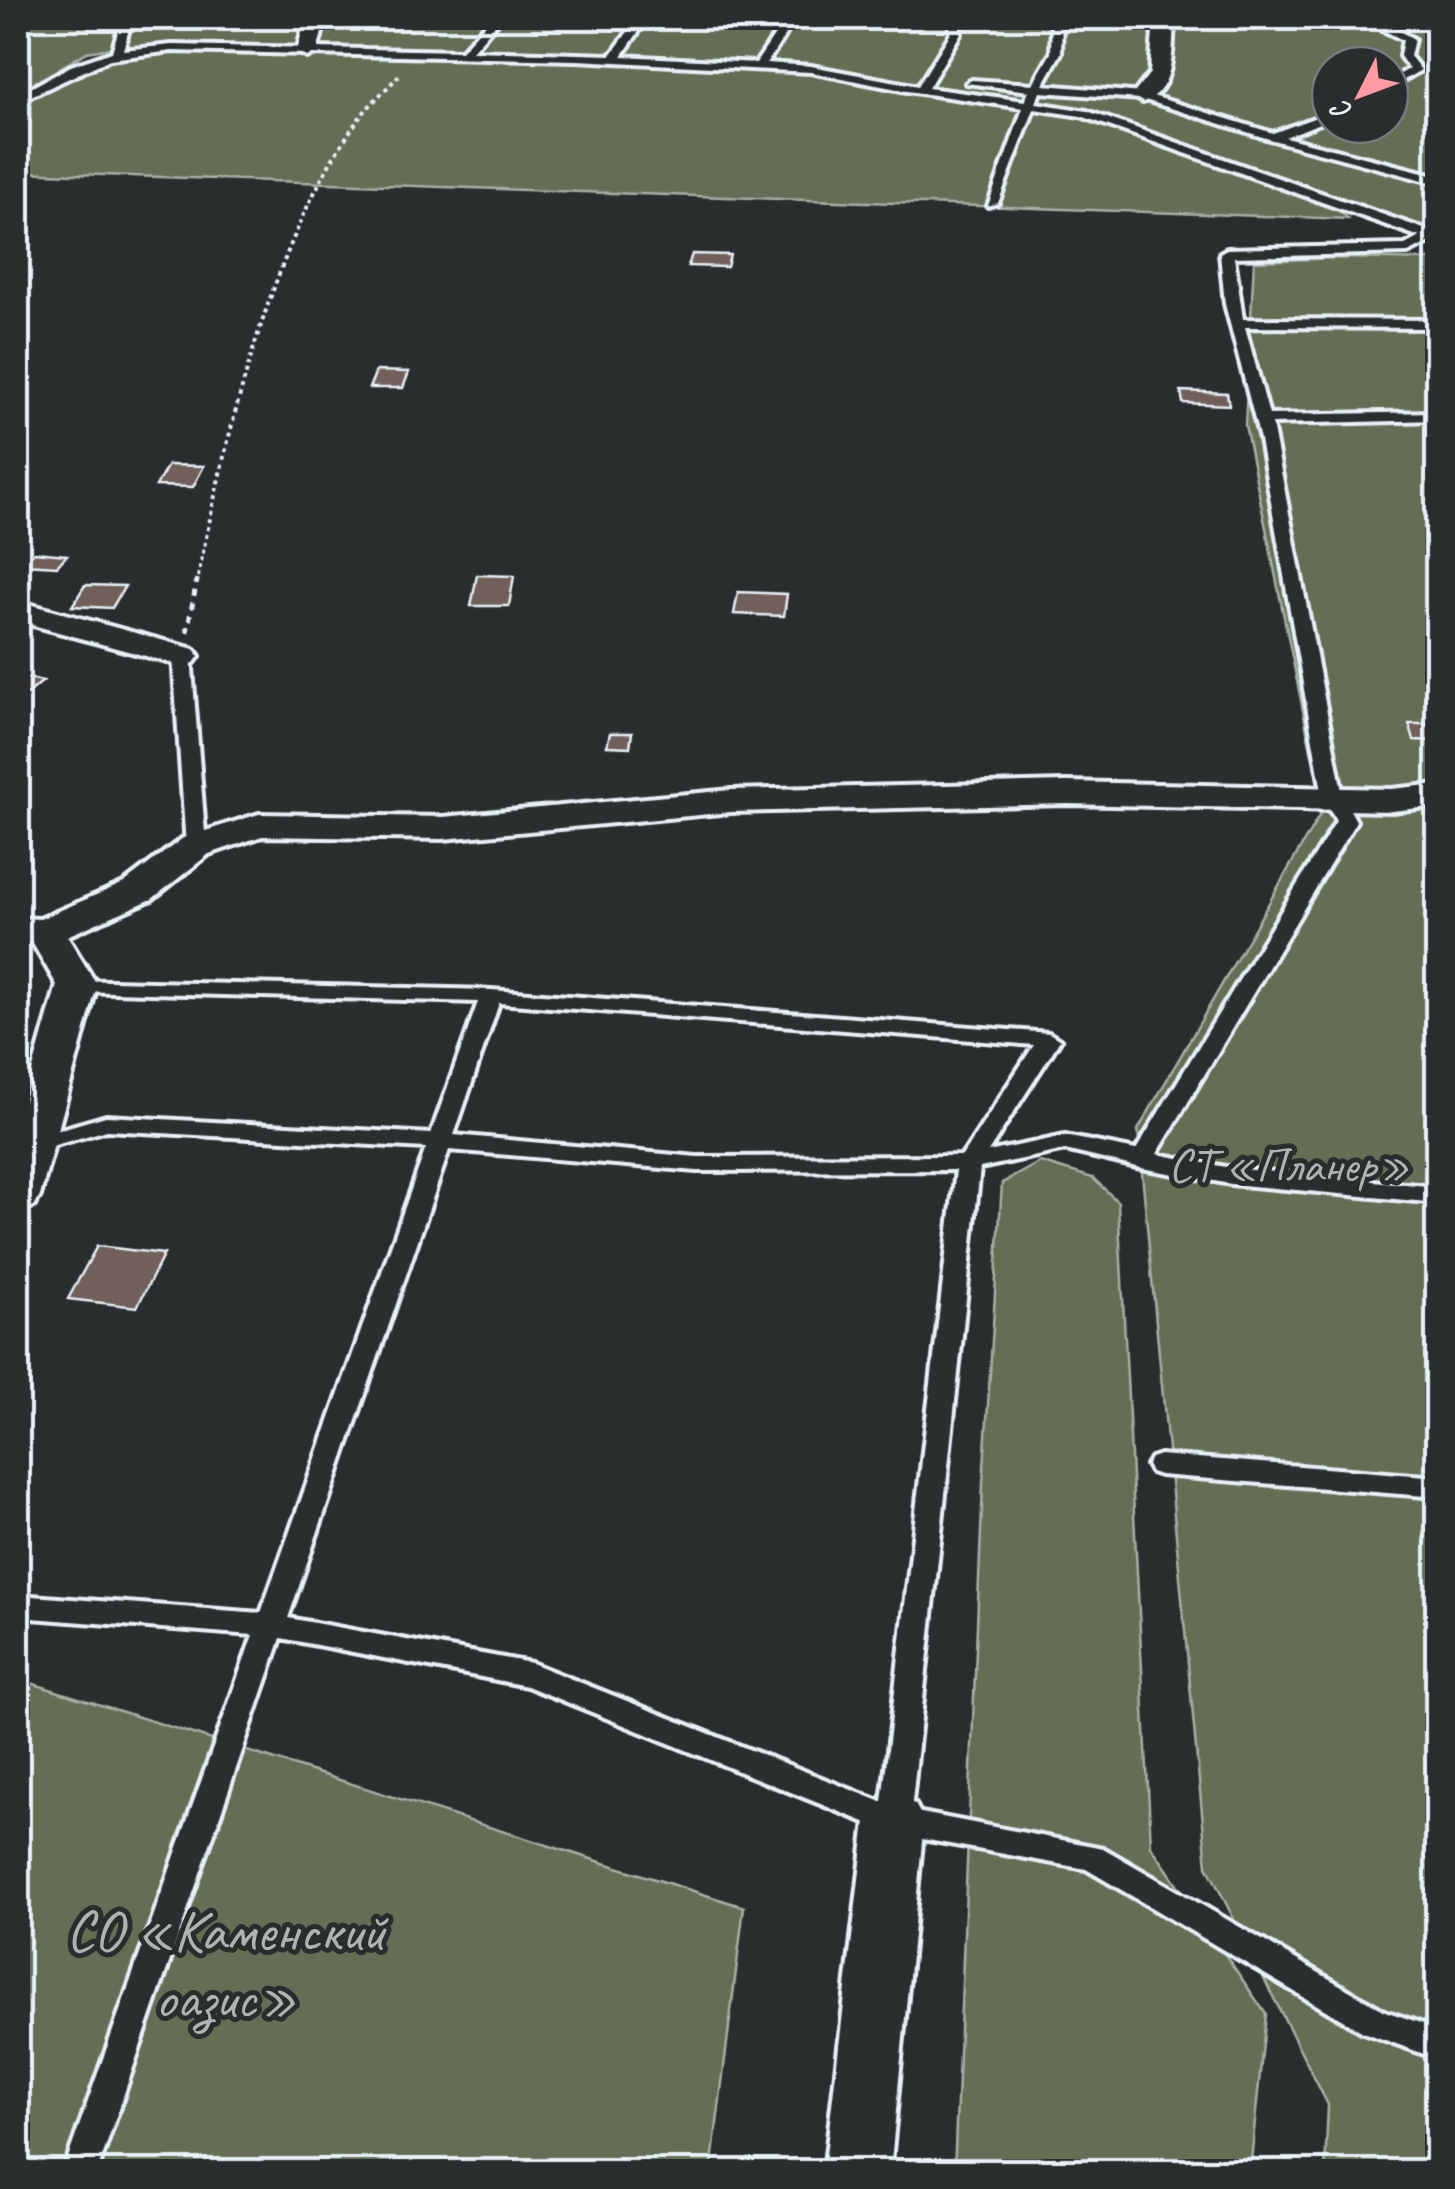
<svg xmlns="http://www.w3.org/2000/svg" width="1455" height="2189" viewBox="0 0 1455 2189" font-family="Caveat,sans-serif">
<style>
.green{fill:#656e54;stroke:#a6b0a6;stroke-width:2.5;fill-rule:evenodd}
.building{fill:#715e5a;stroke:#e8f1f8;stroke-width:2.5}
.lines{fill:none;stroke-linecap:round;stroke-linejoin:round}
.service-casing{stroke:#e8f1f8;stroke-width:8}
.minor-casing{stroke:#e8f1f8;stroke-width:8}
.path-far1{stroke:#e8f1f8;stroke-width:4;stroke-dasharray:4 4;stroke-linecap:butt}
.path{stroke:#e8f1f8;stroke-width:5;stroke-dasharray:6 6;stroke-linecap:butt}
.service{fill:#2a2d2e;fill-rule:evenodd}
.minor{fill:#2a2d2e;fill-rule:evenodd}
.labels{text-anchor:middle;stroke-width:10;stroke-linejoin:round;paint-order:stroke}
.park-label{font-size:48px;fill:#adb6ae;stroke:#2a2d2e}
.near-park-label{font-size:58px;fill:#adb6ae;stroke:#2a2d2e}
</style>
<rect width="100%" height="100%" fill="#2a2d2e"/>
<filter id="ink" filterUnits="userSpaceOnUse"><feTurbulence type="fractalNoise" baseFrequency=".01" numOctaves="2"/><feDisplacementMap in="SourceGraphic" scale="20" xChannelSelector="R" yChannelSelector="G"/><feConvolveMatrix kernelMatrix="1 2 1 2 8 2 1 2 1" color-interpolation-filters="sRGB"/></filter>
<g filter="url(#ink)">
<!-- green -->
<path class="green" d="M18,18h290l-7,29 -178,-1 -36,6 -69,41z
M323,18h1114v216l-336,-120 -193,-29 -90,-20 -252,-13 -250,-4zM1330,65h60v60h-60z
M181,51l409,10 223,13 281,43 240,86 14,16 -1330,-47v-66l77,-44 35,-9z
M1340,258l97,2v1911h-112l3,-66 -121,-239 -69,-736 185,-321 -78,-384 9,-164z
M1040,1162l53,16 25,24 33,644 115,168 -16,157 -296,1 29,-689 19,-300z
M18,1679l726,228 -33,264h-693z"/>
<!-- building -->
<path class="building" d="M692,254l38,1 -3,12 -39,-1z
M376,371l33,1 -6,16h-34z
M1181,391l46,2 2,12 -46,-2z
M168,465l36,1 -11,21 -37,-1z
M34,552l33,3 -10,11 -34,-2z
M477,575l37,1 -5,30h-38z
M85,585l40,1 -13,22 -40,-2z
M738,592l49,2 -3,22 -50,-2z
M18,676l25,5 -25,21z
M1409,724h29v17l-24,-1z
M610,733h22l-2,14 -23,-1z
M97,1246l67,8 -27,53 -69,-8z"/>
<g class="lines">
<!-- service casing -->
<g class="service-casing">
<path id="service" d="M122,18h10l-9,32 49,-5 289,6 30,-33h10l-29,33 139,4 27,-37h10l-26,38 134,7 30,-45h10l-29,45 44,3 107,20 33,-53 -2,-15h10l2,15 -33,55 97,13 4,-10 -63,-8 6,-3 61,4 18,-31 1,-35h10l-1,35 -18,32 100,8 130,40 57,-21v7l-45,18 153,39v8l-169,-45 -127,-40 -102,-7 -4,11 51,8 351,123v9l-6,-2 -24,12 -174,4 9,62 195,1v8l-193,-1 24,88 169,-3v8l-166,4 71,373 13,24 -199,333 74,14 207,19v16l-207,-19 -90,-16 -76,-18 -85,18 -69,643 192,37 282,163 53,18v30l-75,-27 -277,-163 -191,-35 -368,-148 -246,-48 -184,534h-34l190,-537 -235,-18v-22l243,18 165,-465 -319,-18 -76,22 -12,-7 4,-5 83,-24 325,18 47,-132 -401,-11 -8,-1 -3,-5 3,-5 422,10 558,43 11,7 -72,112 77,-16 71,14 200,-329 -13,-24 -63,-358 -35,-135 -5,-51 7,-4 178,-4 15,-8 -339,-121 -47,-7 -36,94 -10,3 35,-98 -116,-17 -96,-19 -234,-12 -405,-9 -62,8 -92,43v-7l53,-29 41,-14zM499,1003l535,42 -72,111 -265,1 -243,-22zM449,1150l248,21 259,-1 -74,632 -351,-139 -243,-45z
M1376,18h10v6l28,15 -4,17 11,14 -31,18v-8l19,-11 -9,-13 3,-16 -26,-13z
M182,651l9,5 15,190 -10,6 -10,-6 -13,-190z
M1160,1455l278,22v20l-278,-22 -9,-3 -4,-7 4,-7z"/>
</g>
<!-- minor casing -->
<g class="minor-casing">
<path id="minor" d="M306,18h20l-9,33 -10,6 -10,-6z
M1154,18h20c-2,29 2,73 -31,84l-11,-6 18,-23z
M18,601l176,48 5,7 -5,7 -12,3 -164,-45z
M1066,782l326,7 46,-5v22l-46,5 -326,-7 -335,8 -288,27 -181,-3 -53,18 -57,45 -85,37 30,49 -57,211 -6,10 -16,4v-89l39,-136 -25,-43h-14v-24l22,1 84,-36 59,-45 76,-24 184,3 288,-27z
M895,1797l20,7 9,17 -34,351h-66l42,-351 9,-17z"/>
</g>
<!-- path-far1 -->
<path class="path-far1" d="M198,577c28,-142 73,-333 157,-453 13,-19 31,-34 46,-51"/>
<!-- path -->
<path class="path" d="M187,632l11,-57"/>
<!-- service -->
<use href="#service" class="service"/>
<!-- minor -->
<use href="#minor" class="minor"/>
</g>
</g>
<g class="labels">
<!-- park labels -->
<g class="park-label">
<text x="1289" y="1181">СТ «Планер»</text>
</g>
<!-- near-park labels -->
<g class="near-park-label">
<text x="226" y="1950">СО «Каменский<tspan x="226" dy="67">оазис»</tspan></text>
</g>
</g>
<!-- margin -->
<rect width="1455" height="2189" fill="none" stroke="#2a2d2e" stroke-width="60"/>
<rect x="30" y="30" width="1395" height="2129" fill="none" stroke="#e8f1f8" stroke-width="4" filter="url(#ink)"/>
<!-- north arrow -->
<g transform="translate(1360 95) rotate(228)"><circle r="48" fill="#2a2d2e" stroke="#767b7f" stroke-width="2.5"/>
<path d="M0-8L18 38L0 25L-18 38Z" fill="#ff9aa2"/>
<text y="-15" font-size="28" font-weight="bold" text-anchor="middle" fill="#e8f1f8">С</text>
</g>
</svg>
